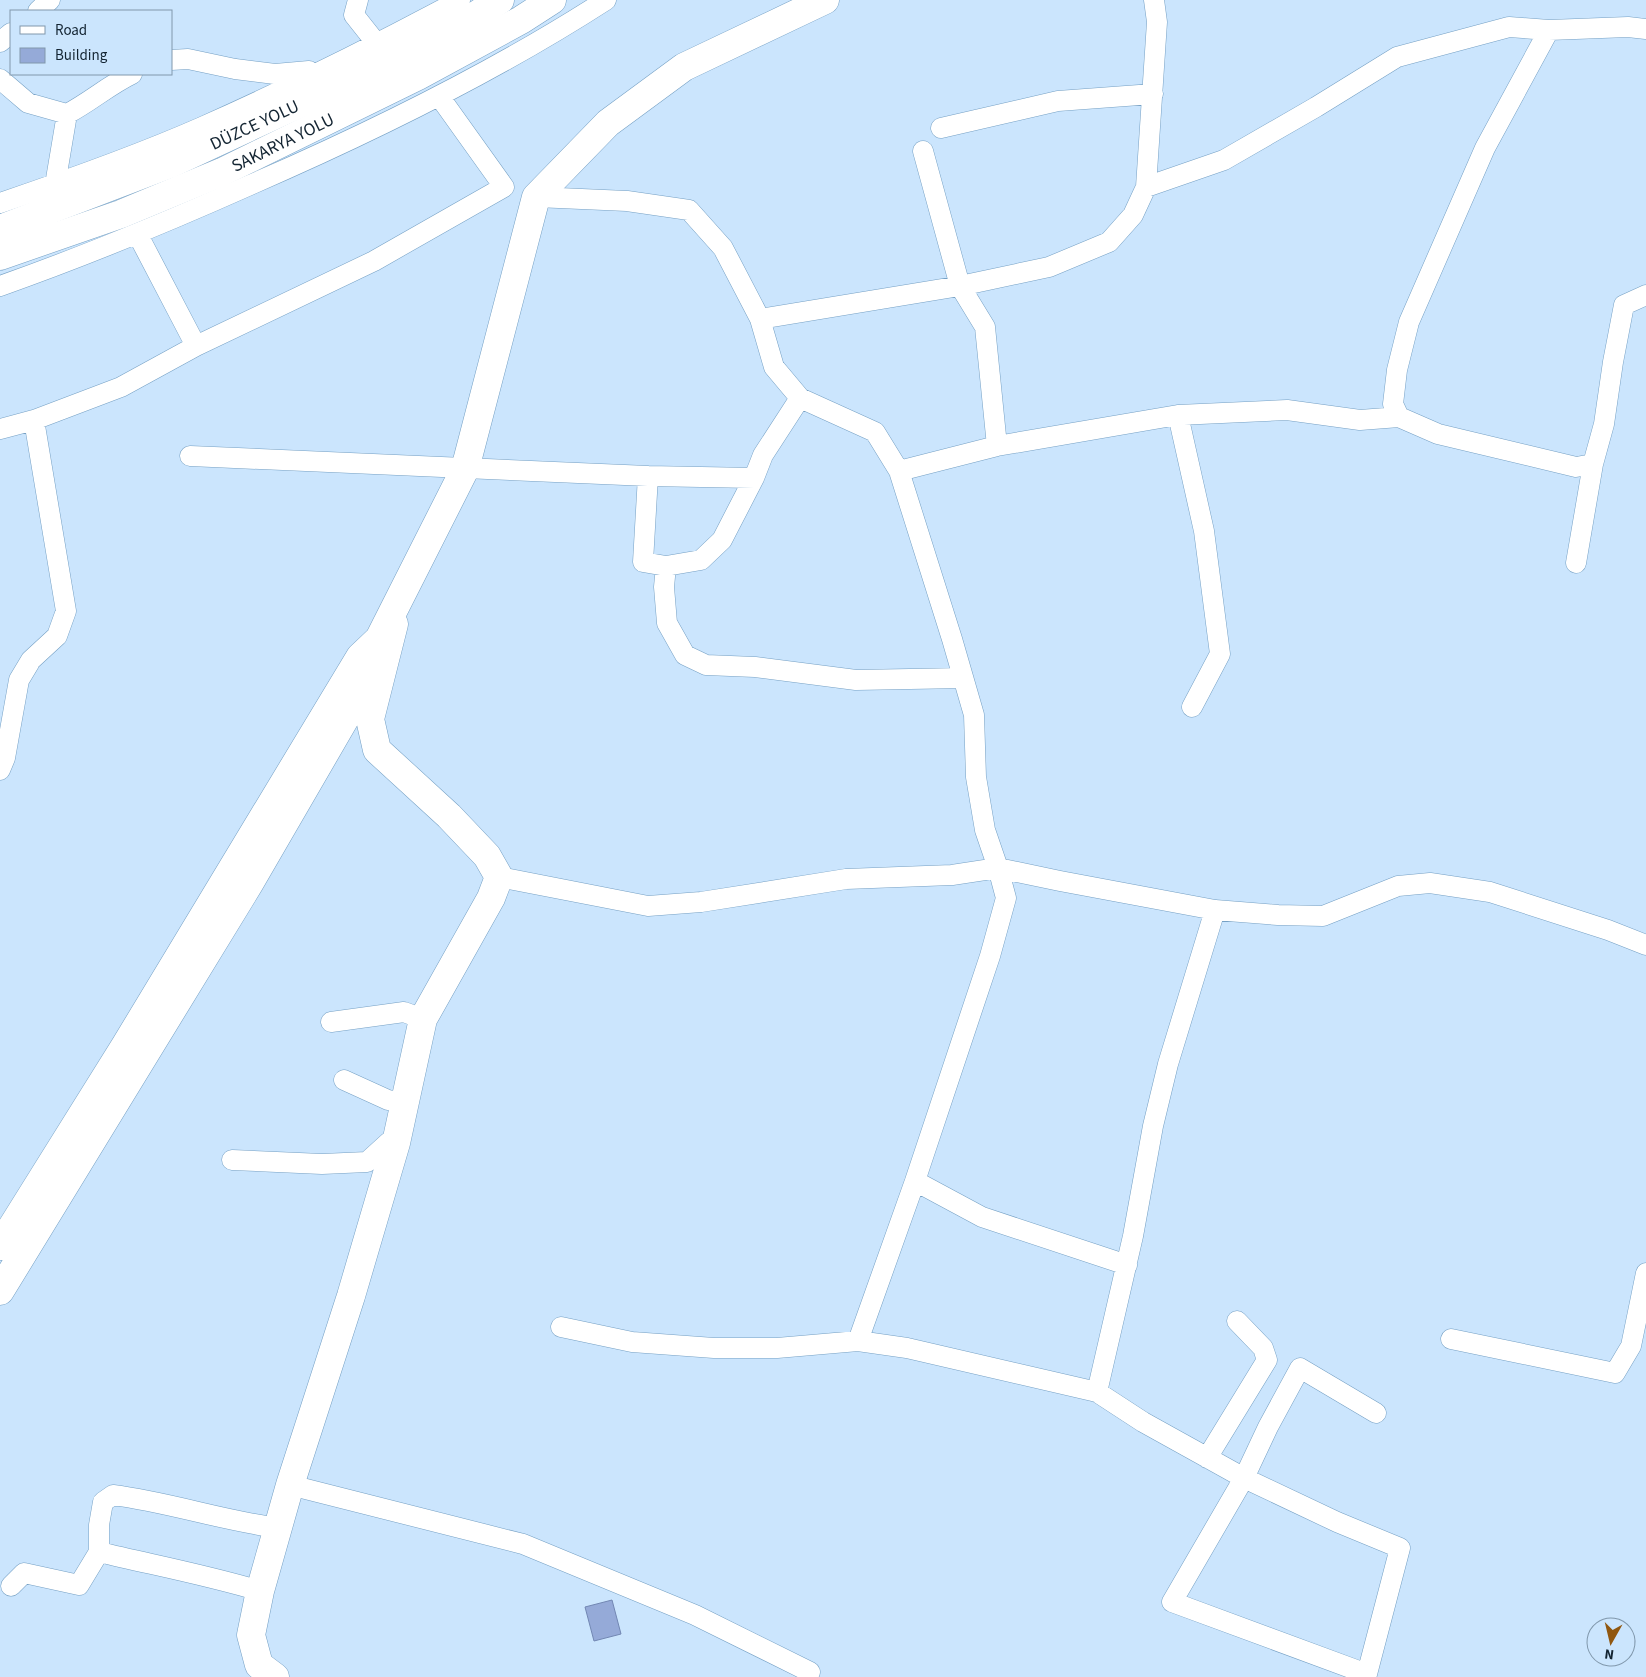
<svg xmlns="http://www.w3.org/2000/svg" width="1646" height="1677" viewBox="0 0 1646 1677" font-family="'Source Sans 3',sans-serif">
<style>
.building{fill:#95aad8;stroke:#7287b3}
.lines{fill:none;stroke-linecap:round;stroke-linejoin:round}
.street-casing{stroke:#75a0c4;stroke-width:21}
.secondary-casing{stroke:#75a0c4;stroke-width:29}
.highway-casing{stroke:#75a0c4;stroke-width:29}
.street{stroke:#fff;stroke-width:20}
.secondary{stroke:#fff;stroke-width:28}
.highway{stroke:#fff;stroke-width:28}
.labels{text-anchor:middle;stroke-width:4;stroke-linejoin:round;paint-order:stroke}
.street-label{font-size:18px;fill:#132432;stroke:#cbe5fd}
</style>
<rect width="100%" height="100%" fill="#cbe5fd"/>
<!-- building -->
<path class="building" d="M612,1600l9,34 -27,7 -9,-34z"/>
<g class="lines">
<!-- street casing -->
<g class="street-casing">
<path id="street" d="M358,0l-4,15 23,29
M38,11l12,-11
M1549,30l-64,118 -76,174 -12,48 -4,34 6,13 39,17 138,33 17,-3 11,-40 9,-62 11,-57 22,-10
M0,42l11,-9
M171,60l17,-1 47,10 40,5 34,-3
M0,79l28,24 39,11c23,-12 42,-29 65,-40
M941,128l117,-27 95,-7
M923,151l37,135 25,41 12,119
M55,185l12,-71
M1146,187l78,-27 92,-53 81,-50 112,-30 40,3 79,-3 18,2
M536,197l91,4 62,9 34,38 37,71 14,48 26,31 75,34 24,39 53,168 22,76 2,62 9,53 13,38 62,13 155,29 63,5 45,1 75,-30 32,-3 60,9 118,38 38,15
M0,203c68,-23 136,-47 202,-76 88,-39 174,-82 258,-127
M138,235l58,111
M0,286c85,-30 167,-64 250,-101 122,-53 243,-112 356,-185
M760,319l200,-33 89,-19 60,-25 24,-27 13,-28 11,-165 -3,-22
M0,429l34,-9 87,-33 75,-41 178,-85 130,-74 -65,-91
M190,456l458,20 -5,86 23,4 35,-6 21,-20 32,-62 9,-23 37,-57
M899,471l98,-25 181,-31
M648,476l106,2
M1576,563l17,-99
M666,566l-2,21 3,36 18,32 21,10 49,2 101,13 107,-2
M1192,707l28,-53 -16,-123 -26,-116 109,-5 73,10 39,-3
M0,770l5,-12 14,-78 12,-20 26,-24 9,-25 -32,-191
M499,877l149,29 53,-4 145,-23 106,-4 46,-7 8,30 -16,58 -75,225 -57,160 -81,7h-63l-82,-6 -71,-15
M331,1022l73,-10 19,7
M344,1080l44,20 17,3
M232,1160l90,4 45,-2 22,-20 7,1
M915,1181l67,36 145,48
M1451,1339l164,34 16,-27 15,-73
M858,1341l49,7 190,44 46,30 101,56 93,44 63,26 -33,126 -195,-72 72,-124 24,-51 32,-59 76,45
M1097,1392l36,-156 20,-110 15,-62 47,-154
M1207,1458l60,-98 -4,-12 -26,-27
M290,1485l233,59 172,71 115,57
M99,1552c54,13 108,23 161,39
M11,1586l13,-13 55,12 20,-33v-27l4,-23 10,-7c56,7 110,26 166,33"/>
</g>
<!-- secondary casing -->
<g class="secondary-casing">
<path id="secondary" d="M0,1246l125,-200 235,-389 19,-18 86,-170 71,-272 72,-74 76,-56 141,-67
M0,1291l249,-407 116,-200
M275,1677l-16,-12 -8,-30 9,-44 30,-106 61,-189 45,-153 27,-124 68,-121 8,-21 -12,-21 -38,-40 -72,-66 -7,-31 24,-95"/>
</g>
<!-- highway casing -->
<g class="highway-casing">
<g id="highway">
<path id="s1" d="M0,229l170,-65 144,-67 140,-68 46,-29"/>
<path id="s2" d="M0,256l121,-42 101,-42 196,-96 103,-56 31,-20"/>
</g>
</g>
<!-- street -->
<use href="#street" class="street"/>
<!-- secondary -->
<use href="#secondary" class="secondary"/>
<!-- highway -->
<use href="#highway" class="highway"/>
</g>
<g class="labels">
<!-- street labels -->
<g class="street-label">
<text dy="6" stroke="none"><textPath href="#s1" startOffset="275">DÜZCE YOLU</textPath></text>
<text dy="6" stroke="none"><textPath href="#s2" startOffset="305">SAKARYA YOLU</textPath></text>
</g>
</g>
<!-- legend -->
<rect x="10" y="10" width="162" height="65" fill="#cbe5fd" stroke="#8198ac"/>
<rect x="20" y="26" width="25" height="8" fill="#ffffff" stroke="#8198ac"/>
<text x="55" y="35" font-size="15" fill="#132432">Road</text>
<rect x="20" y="48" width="25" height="15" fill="#95aad8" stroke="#8198ac"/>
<text x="55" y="60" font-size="15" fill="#132432">Building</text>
<!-- north arrow -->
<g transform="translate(1611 1642) rotate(188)"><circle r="24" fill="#cbe5fd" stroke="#8198ac"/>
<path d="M0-4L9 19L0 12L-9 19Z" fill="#905710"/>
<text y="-8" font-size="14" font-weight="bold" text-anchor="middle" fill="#132432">N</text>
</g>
</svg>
